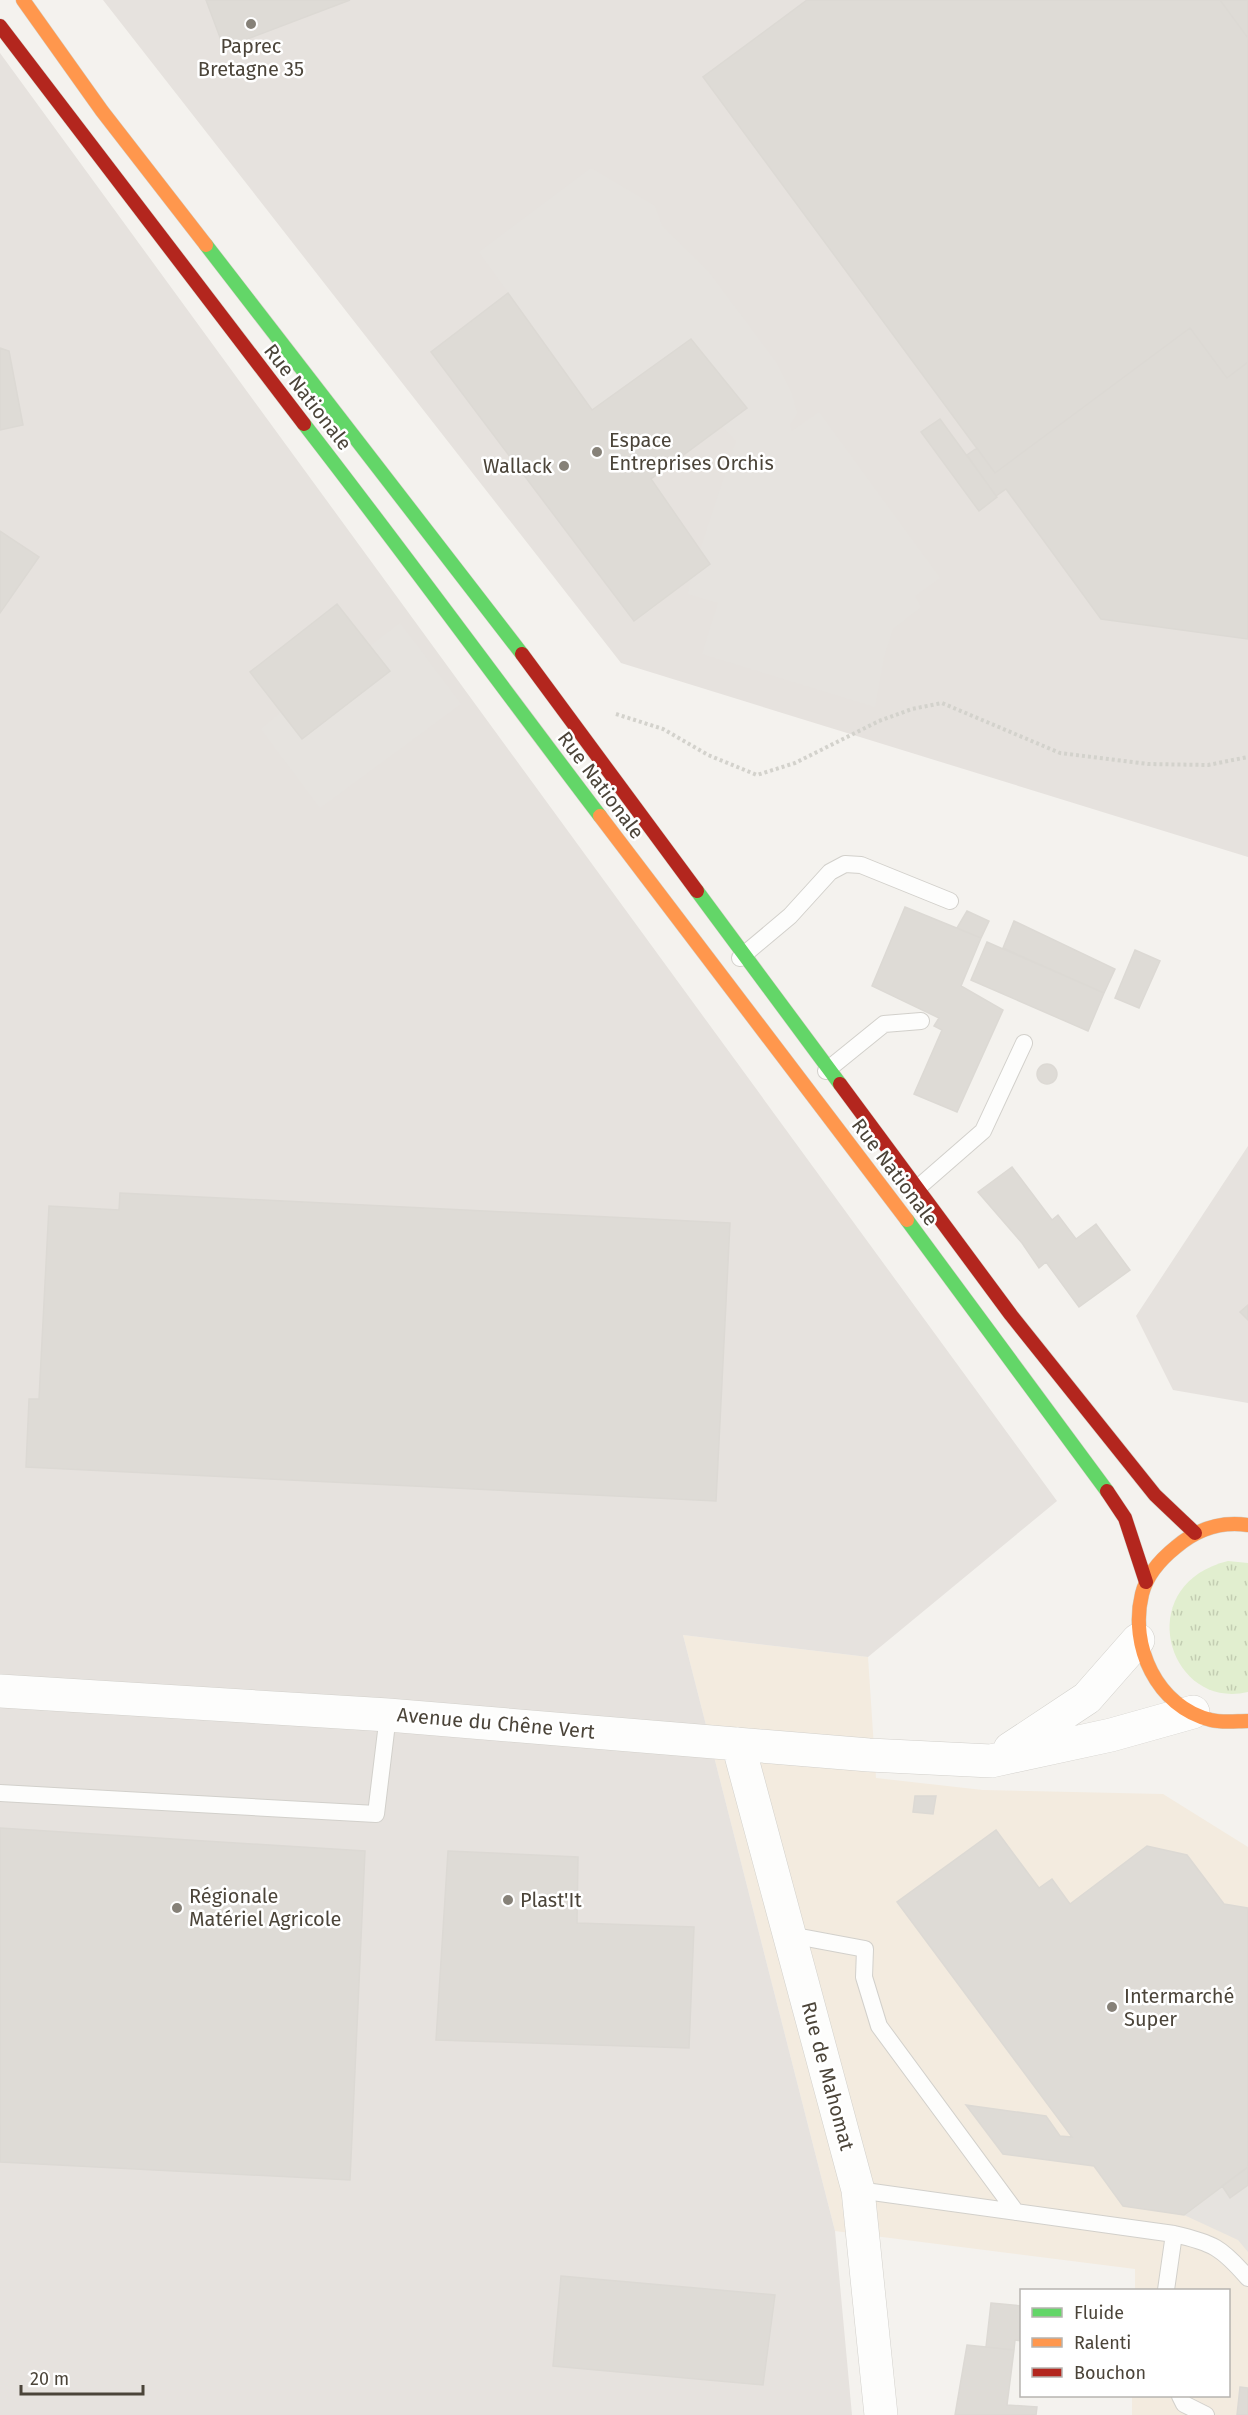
<svg xmlns="http://www.w3.org/2000/svg" width="1248" height="2415" viewBox="0 0 1248 2415" font-family="'Fira Sans',sans-serif">
<style>
.commercial{fill:#f3ebdf}
.industrial{fill:#e6e2de}
.grass{fill:url(#grass-tufts)}
.parking{fill:#e6e3df}
.building{fill:#dedbd6;stroke:#dcd9d4;stroke-width:1.5}
.lines{fill:none;stroke-linecap:round;stroke-linejoin:round}
.lane-casing{stroke:#d2d0cb;stroke-width:18}
.street-casing{stroke:#d2d0cb;stroke-width:34}
.fast-casing{stroke:#d3cfc5;stroke-width:15}
.slow-casing{stroke:#d3cfc5;stroke-width:15}
.jam-casing{stroke:#d3cfc5;stroke-width:15}
.path{stroke:#d3d2cc;stroke-width:4;stroke-dasharray:3 3;stroke-linecap:butt}
.lane{stroke:#fdfdfc;stroke-width:16}
.street{stroke:#fdfdfc;stroke-width:33}
.fast{stroke:#63d668;stroke-width:14}
.slow{stroke:#ff974d;stroke-width:14}
.jam{stroke:#b3261e;stroke-width:14}
.poi-dot{fill:#868178;stroke:#fff;stroke-width:2}
.labels{text-anchor:middle;stroke-width:5;stroke-linejoin:round;paint-order:stroke}
.poi-label{font-size:20px;fill:#4b4439;stroke:#fff;text-anchor:start}
.street-label{font-size:20px;fill:#4b4439;stroke:#fff}
</style>
<defs>
<pattern id="grass-tufts" width="24" height="20" patternUnits="userSpaceOnUse" patternTransform="scale(1.5)"><rect width="24" height="20" fill="#e1eecf"/><path d="M3 7l-1-3M5 7V3M7 7l1-3M15 17l-1-3M17 17v-4M19 17l1-3" fill="none" stroke="#c3cdb2"/></pattern>
</defs>
<rect width="100%" height="100%" fill="#f4f2ee"/>
<!-- commercial -->
<path class="commercial" d="M683,1635l185,22 8,121 107,12 180,4 85,53v568h-116v-19h96v-106h-93v-21l-300,-38z"/>
<!-- industrial -->
<path class="industrial" d="M103,0h1145v857l-627,-194z
M0,53l1057,1448 -189,156 -185,-22 152,596 17,184h-852z
M1248,1146v257l-75,-13 -37,-74z"/>
<!-- grass -->
<path class="grass" d="M1228,1561l20,2v129c-80,19 -118,-107 -20,-131z"/>
<!-- parking -->
<path class="parking" d="M591,168l64,38 7,20 46,45 68,91 16,32 5,19 -7,12 2,6 27,-19 121,166 -25,18 6,11 -28,22 -9,28 -9,50 -173,-53 16,-51 -30,-9 3,-16 19,-14 -10,-14 36,-109 -14,-15 24,-18 -55,-69 -99,71 -113,-158z
M400,623l61,81 -141,104 -59,-79 20,-17 22,27 86,-67 -19,-26z
M1248,2185v67l-10,-12 -54,-25 38,-29 9,12z"/>
<!-- building -->
<path class="building" d="M206,0h144l-126,48z
M807,0h413l28,38v324l-21,16 -37,-50 -195,145 -292,-396z
M1220,0h28v38z
M508,293l84,117 99,-71 56,69 -96,71 59,85 -76,57 -203,-269z
M1190,328l37,50 21,-16v277l-147,-20 -95,-130 -10,7 -29,-41 10,-7 18,25z
M0,348l9,3 14,74 -23,5z
M940,419l57,78 -18,14 -58,-79z
M0,531l39,26 -39,56z
M337,604l53,67 -88,68 -52,-67z
M905,907l76,31 -20,48 42,24 -46,102 -43,-18 28,-64 -8,-4 5,-8 -67,-32z
M967,911l22,10 -8,17 -24,-10z
M1014,921l101,48 -11,24 -101,-45z
M987,942l117,51 -16,38 -117,-51z
M1135,950l25,11 -21,47 -24,-10z
M1037 1074a10 10 0 1 1 20 0a10 10 0 1 1-20 0Z
M1012,1167l40,53 6,-5 18,24 20,-15 34,46 -51,37 -33,-45 -7,6 -17,-25 -44,-51z
M120,1193l610,30 -14,278 -690,-34 3,-68h10l10,-193 70,4z
M1248,1305v15l-8,-8z
M915,1796h21l-3,18 -20,-2z
M0,1828l365,23 -15,329 -350,-18z
M996,1830l43,58 13,-9 18,25 77,-58 40,9 37,49 24,4v259l-64,48 -61,-9 -29,-40 -91,-12 -37,-49 80,11 14,20 12,1 -175,-235z
M448,1851l130,6 -1,66 117,4 -5,121 -253,-8z
M1248,2167v18l-18,13 -8,-12z
M561,2276l214,19 -12,90 -210,-19z
M991,2303l31,3v35l-7,-1 -1,10 -28,-3z
M967,2345l47,5 -7,55 30,2 -1,8h-81z
M1240,2387l8,1v27h-11z"/>
<g class="lines">
<!-- lane casing -->
<g class="lane-casing">
<path id="lane" d="M740,958l50,-42 40,-44 15,-8 16,1 89,36
M826,1071l58,-47 37,-3
M913,1192l70,-61 41,-88
M0,1793l376,21 12,-99
M790,1935l75,14 -1,28 15,49 137,186
M858,2190l316,44c39,9 47,13 74,44
M1166,2290l8,-56
M1180,2396l4,8 22,11"/>
</g>
<!-- street casing -->
<g class="street-casing">
<path id="street" d="M0,1691l388,24 481,40 122,6 120,-26 82,-23
M738,1744l120,446 23,225
M1010,1749l77,-51 51,-58"/>
</g>
<!-- fast casing -->
<g class="fast-casing">
<path id="fast" d="M206,245l316,409
M304,424c101,130 197,262 296,392
M697,891l143,193
M907,1220l200,271"/>
</g>
<!-- slow casing -->
<g class="slow-casing">
<path id="slow" d="M23,0l79,111 104,134
M600,816l307,404
M1248,1525c-27,-4 -51,4 -72,22 -15,12 -29,27 -34,47 -13,52 15,113 69,126 11,3 26,1 37,1"/>
</g>
<!-- jam casing -->
<g class="jam-casing">
<path id="jam" d="M0,26l304,398
M522,654l175,237
M840,1084l171,231 144,180 40,38
M1107,1491l18,27 21,64"/>
</g>
<!-- path -->
<path class="path" d="M616,714l47,15 45,26 49,20 38,-12 84,-42 33,-12 30,-6 118,50 88,11 60,1 40,-8"/>
<!-- lane -->
<use href="#lane" class="lane"/>
<!-- street -->
<use href="#street" class="street"/>
<!-- fast -->
<use href="#fast" class="fast"/>
<!-- slow -->
<use href="#slow" class="slow"/>
<!-- jam -->
<use href="#jam" class="jam"/>
</g>
<!-- markers -->
<g class="poi-dot">
<circle cx="251" cy="24" r="6"/>
<circle cx="597" cy="452" r="6"/>
<circle cx="564" cy="466" r="6"/>
<circle cx="508" cy="1900" r="6"/>
<circle cx="177" cy="1908" r="6"/>
<circle cx="1112" cy="2007" r="6"/>
</g>
<g class="labels">
<!-- poi labels -->
<g class="poi-label">
<text x="251" y="53" text-anchor="middle">Paprec<tspan x="251" dy="23">Bretagne 35</tspan></text>
<text x="609" y="447">Espace<tspan x="609" dy="23">Entreprises Orchis</tspan></text>
<text x="552" y="473" text-anchor="end">Wallack</text>
<text x="189" y="1903">Régionale<tspan x="189" dy="23">Matériel Agricole</tspan></text>
<text x="520" y="1907">Plast'It</text>
<text x="1124" y="2003">Intermarché<tspan x="1124" dy="23">Super</tspan></text>
</g>
<!-- street labels -->
<g class="street-label">
<text transform="translate(308 397) rotate(52)" y="7">Rue Nationale</text>
<text transform="translate(601 785) rotate(53)" y="7">Rue Nationale</text>
<text transform="translate(895 1172) rotate(53)" y="7">Rue Nationale</text>
<text transform="translate(496 1723) rotate(5)" y="7">Avenue du Chêne Vert</text>
<text transform="translate(828 2076) rotate(75)" y="7">Rue de Mahomat</text>
</g>
</g>
<!-- legend -->
<rect x="1020" y="2289" width="210" height="108" fill="#ffffff" stroke="#b7b4b0" stroke-width="1.5"/>
<rect x="1032" y="2308" width="30" height="9" fill="#63d668" stroke="#b7b4b0" stroke-width="1.5"/>
<text x="1074" y="2319" font-size="18" fill="#4b4439">Fluide</text>
<rect x="1032" y="2338" width="30" height="9" fill="#ff974d" stroke="#b7b4b0" stroke-width="1.5"/>
<text x="1074" y="2349" font-size="18" fill="#4b4439">Ralenti</text>
<rect x="1032" y="2368" width="30" height="9" fill="#b3261e" stroke="#b7b4b0" stroke-width="1.5"/>
<text x="1074" y="2379" font-size="18" fill="#4b4439">Bouchon</text>
<!-- scale -->
<path d="M21 2385v9h122v-9" fill="none" stroke="#4b4439" stroke-width="3"/>
<text x="30" y="2385" font-size="18" fill="#4b4439" stroke="#ffffff" stroke-width="4.5" paint-order="stroke">20 m</text>
</svg>
